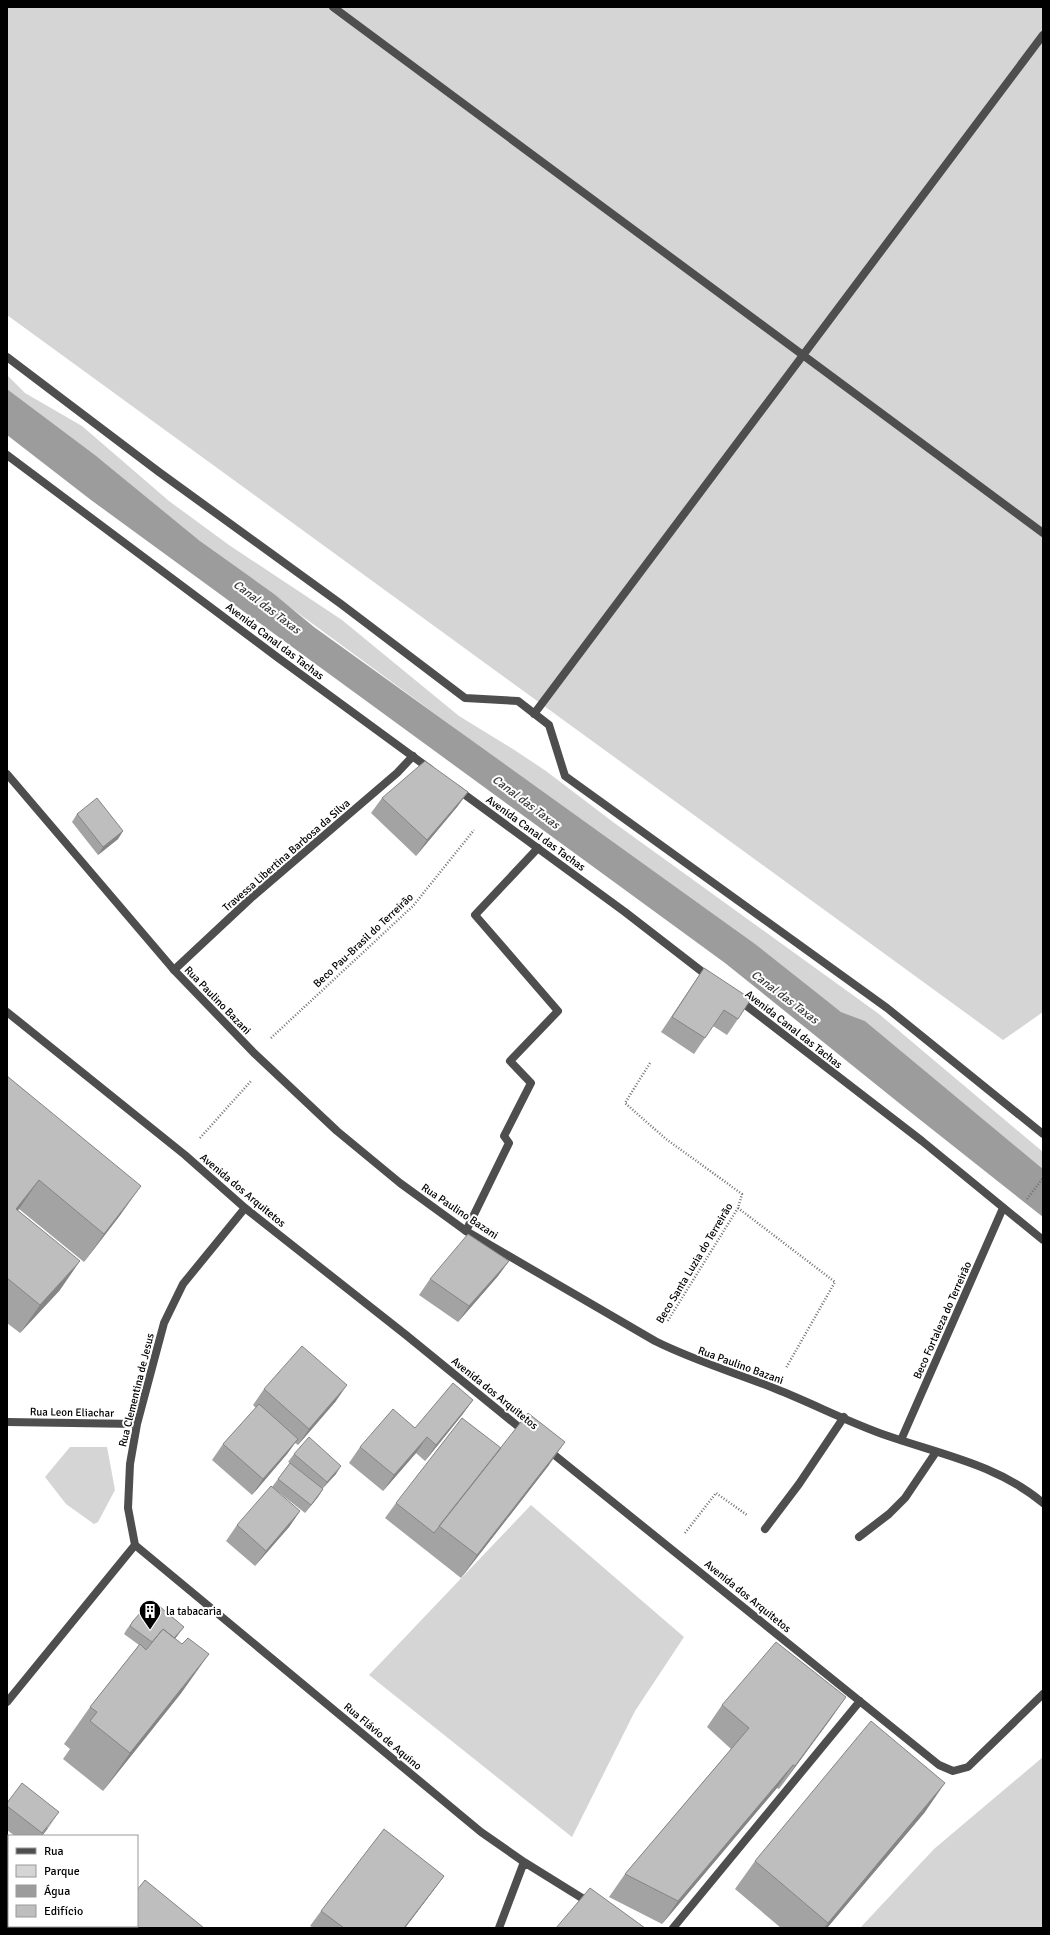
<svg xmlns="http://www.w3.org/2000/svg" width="1050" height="1935" viewBox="0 0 1050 1935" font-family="Signika,sans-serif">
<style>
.green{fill:#d5d5d5}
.water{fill:#9c9c9c}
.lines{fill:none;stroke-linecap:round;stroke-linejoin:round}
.path{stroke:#707070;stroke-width:2.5;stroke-dasharray:1 2;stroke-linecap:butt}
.pedestrian{stroke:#4e4e4e;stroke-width:8}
.minor{stroke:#4e4e4e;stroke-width:8}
.wall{fill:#a3a3a3}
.shaded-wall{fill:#858585}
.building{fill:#bebebe;stroke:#858585}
.labels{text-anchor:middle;stroke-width:4;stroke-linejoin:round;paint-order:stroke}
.street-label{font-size:11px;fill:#000;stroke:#fff}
.poi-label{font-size:11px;fill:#000;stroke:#fff;text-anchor:start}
.water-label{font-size:12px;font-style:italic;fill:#3d3d3d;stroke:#fff}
</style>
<rect width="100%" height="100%" fill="#fff"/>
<!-- green -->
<path class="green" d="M7,7h1036v1005l-40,28 -996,-725z
M7,375l18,18 57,33 87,75 60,44 113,75 117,96 57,35 30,20 67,51 266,192 164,138v17l-178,-148 -24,-9 -641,-471 -105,-86 -88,-66z
M70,1447h37l8,43 -17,32 -4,2 -28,-20 -21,-27z
M531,1505l153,132 -49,74 -63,126 -203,-162z
M1043,1757v171h-183l74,-79z"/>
<!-- water -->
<path class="water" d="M7,389l88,66 105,86 74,53 40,33 441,317 86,68 24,9 178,148v48l-139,-110 -179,-144 -634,-463 -84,-65z"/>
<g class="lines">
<!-- path -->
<path class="path" d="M271,1038l142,-132 61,-76
M650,1063l-25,40 41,36 76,55 -4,14 -71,114
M200,1138l51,-57
M1027,1199l16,-21
M738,1208l97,74 -49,86
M685,1533l31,-40 31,22"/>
<!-- pedestrian -->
<path class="pedestrian" d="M174,970l77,-72 146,-125 16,-17
M466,1231l43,-88 -5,-7 27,-53 -21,-22 48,-50 -83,-96 63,-67
M901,1440l102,-232"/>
<!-- minor -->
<path class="minor" d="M333,7l710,526
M7,357l152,115 182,132 124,94 53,3 31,24 16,51 322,232 156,126
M7,455l270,202 153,112
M534,714l509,-679
M7,774l167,196 80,83 83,78 63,52 66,48 189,110c40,20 81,32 121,48 38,15 74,34 112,47 55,19 110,29 155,67
M457,789l168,123 84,65
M739,1000l183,141 121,99
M7,1012l178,143 60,53 161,127 119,97
M7,1422l130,2
M547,1449l392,316 14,6 15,-4 75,-73
M765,1529l34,-45 45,-67
M859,1537l30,-23 16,-16 31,-46
M135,1545l346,287 43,30 66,41
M7,1702l128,-157 -7,-37 2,-44 7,-40 27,-101 19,-39 62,-76
M499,1928l25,-66
M673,1928l187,-227"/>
</g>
<!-- wall -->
<path class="wall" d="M468,792l-11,15 -41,49 -45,-43 11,-15z
M77,814l46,17 -5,8 -20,16 -26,-33z
M704,968l34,51 -11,16 -14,-9 -19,28 -33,-22 32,-48z
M7,1076l114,138 -37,48 -65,-53 -1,1 42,80 -40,43 -13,-10z
M509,1261l-11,15 -40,46 -39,-27 11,-16z
M264,1389l72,12 -38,44 -3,-2 -8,11 -35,41 -40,-35 11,-16 33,-36 -3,-3z
M473,1400l-11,15 -37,46 -9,-8 -33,38 -34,-28 11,-16 55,-19z
M501,1448l48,17 -88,113 -76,-60 11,-15z
M294,1454l42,20 -14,15h1l-5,8 -13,16 -33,-26 18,-24 -2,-1z
M300,1511l-11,16 -34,39 -29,-25 11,-16z
M133,1621l45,14 -3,4 7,53 -79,99 -40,-32 7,-10 -6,-5 26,-37 49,-62 -15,-11 3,-5z
M846,1697l-67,92 -2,-1 -115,136 -53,-27 16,-23 106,-125 -24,-22 15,-22z
M7,1803l41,25 -6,8h-27l-8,-6z
M925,1812l-98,116h-46l-46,-39 20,-28z
M444,1876l-11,15 -28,37h-92l-3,-2 11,-15z
M80,1926h17l-1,2h-13z
M109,1926h28l67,2h-97z"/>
<!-- shaded-wall -->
<path class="shaded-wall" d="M468,792l-11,15 -41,49 11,-16z
M123,831l-5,8 -20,16 5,-8z
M39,1180l-20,29 -12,15 9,-15z
M141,1186l-20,28 -37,48 20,-28z
M80,1261l-20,29 -40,43 20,-28z
M509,1261l-11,15 -40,46 11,-16z
M347,1385l-11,16 -38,44 11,-16z
M473,1400l-11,15 -37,46 11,-16z
M427,1437l-11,16 -33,38 11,-16z
M298,1439l-11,15 -35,41 11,-16z
M565,1442l-16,23 -88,113 16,-23z
M341,1466l-5,8 -15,16 6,-8z
M323,1489l-5,8 -13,16z
M300,1511l-11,16 -34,39 11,-15z
M184,1627l-6,8 -21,23 6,-8z
M209,1654l-27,38 -79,99 27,-38z
M846,1697l-16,23 -51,69 16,-23z
M793,1765l-16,23 -115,136 16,-23z
M945,1783l-20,29 -98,116h-3l4,-5z
M59,1812l-11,16 -6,8h-1z
M444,1876l-11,15 -28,37h-1z"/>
<!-- building -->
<path class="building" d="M425,761l43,31 -41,48 -45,-42z
M97,798l26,33 -20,16 -26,-33z
M704,968l47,31 -13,20 -14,-9 -19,28 -33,-21z
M7,1076l134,110 -37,48 -65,-54 -23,29 64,52 -40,44 -33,-27z
M468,1234l41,27 -40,45 -39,-27z
M302,1346l45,39 -38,44 -45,-40z
M453,1383l20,17 -37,45 -9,-8 -33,38 -34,-28 33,-38 22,19z
M259,1404l39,35 -35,40 -40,-35z
M528,1413l37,29 -88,113 -38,-29z
M462,1418l39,30 -67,85 -38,-30z
M309,1437l32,29 -14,16 -33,-28z
M290,1463l33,26 -12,16 -33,-26z
M271,1486l29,25 -34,40 -29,-26z
M152,1600l32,27 -10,11 -11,-9 -11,13 -22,-16 3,-5z
M163,1629l19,15 6,-6 21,16 -79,99 -40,-32 7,-9 -7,-5 50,-63 6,6z
M776,1642l70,55 -51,69 -2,-1 -115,136 -53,-27 124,-146 -27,-23z
M871,1721l74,62 -117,140 -73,-62z
M22,1783l37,29 -17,21 -35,-27v-3z
M384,1829l60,47 -40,52h-60l-23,-17z
M145,1880l59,48h-83l-2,-2h18v-36z
M590,1888l55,40h-89z"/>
<!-- icons -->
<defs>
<g id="building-pin" transform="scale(1.15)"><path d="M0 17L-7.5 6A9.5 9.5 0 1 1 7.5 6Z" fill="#000" stroke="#fff"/><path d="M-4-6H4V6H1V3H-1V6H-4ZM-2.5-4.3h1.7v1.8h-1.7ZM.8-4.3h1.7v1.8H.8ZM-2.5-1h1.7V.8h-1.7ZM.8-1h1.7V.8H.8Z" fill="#fff"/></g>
</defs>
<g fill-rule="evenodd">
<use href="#building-pin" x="150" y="1611"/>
</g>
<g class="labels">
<!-- street labels -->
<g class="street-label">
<text transform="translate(275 641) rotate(37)" y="4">Avenida Canal das Tachas</text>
<text transform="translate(536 833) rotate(36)" y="4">Avenida Canal das Tachas</text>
<text transform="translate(286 855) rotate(-41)" y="4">Travessa Libertina Barbosa da Silva</text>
<text transform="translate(363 940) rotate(-43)" y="4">Beco Pau-Brasil do Terreirão</text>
<text transform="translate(218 1000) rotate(46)" y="4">Rua Paulino Bazani</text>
<text transform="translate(794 1029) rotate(38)" y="4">Avenida Canal das Tachas</text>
<text transform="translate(243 1190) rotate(40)" y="4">Avenida dos Arquitetos</text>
<text transform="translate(460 1211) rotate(34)" y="4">Rua Paulino Bazani</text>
<text transform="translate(694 1263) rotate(-59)" y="4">Beco Santa Luzia do Terreirão</text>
<text transform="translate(942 1320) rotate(-66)" y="4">Beco Fortaleza do Terreirão</text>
<text transform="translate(741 1365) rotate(20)" y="4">Rua Paulino Bazani</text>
<text transform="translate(136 1390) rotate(-76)" y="4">Rua Clementina de Jesus</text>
<text transform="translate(495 1393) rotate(39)" y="4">Avenida dos Arquitetos</text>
<text transform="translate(72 1412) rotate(1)" y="4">Rua Leon Eliachar</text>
<text transform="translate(748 1596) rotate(39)" y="4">Avenida dos Arquitetos</text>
<text transform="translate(383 1736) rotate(40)" y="4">Rua Flávio de Aquino</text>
</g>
<!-- poi labels -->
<g class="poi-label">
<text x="166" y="1615">la tabacaria</text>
</g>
<!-- water labels -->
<g class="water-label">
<text transform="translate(267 607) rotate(37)" y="4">Canal das Taxas</text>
<text transform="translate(526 802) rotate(37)" y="4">Canal das Taxas</text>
<text transform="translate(785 997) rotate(37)" y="4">Canal das Taxas</text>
</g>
</g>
<!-- border -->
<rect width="1050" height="1935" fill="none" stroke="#000000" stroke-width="16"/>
<!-- legend -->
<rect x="8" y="1835" width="130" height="92" fill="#ffffff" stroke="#999999"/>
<rect x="16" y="1848" width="20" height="6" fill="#4e4e4e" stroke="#999999"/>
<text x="44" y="1855" font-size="12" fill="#000000">Rua</text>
<rect x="16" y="1865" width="20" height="12" fill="#d5d5d5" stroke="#999999"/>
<text x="44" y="1875" font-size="12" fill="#000000">Parque</text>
<rect x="16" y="1885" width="20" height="12" fill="#9c9c9c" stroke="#999999"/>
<text x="44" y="1895" font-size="12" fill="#000000">Água</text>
<rect x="16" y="1905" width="20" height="12" fill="#bebebe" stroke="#999999"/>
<text x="44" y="1915" font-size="12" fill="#000000">Edifício</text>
</svg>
